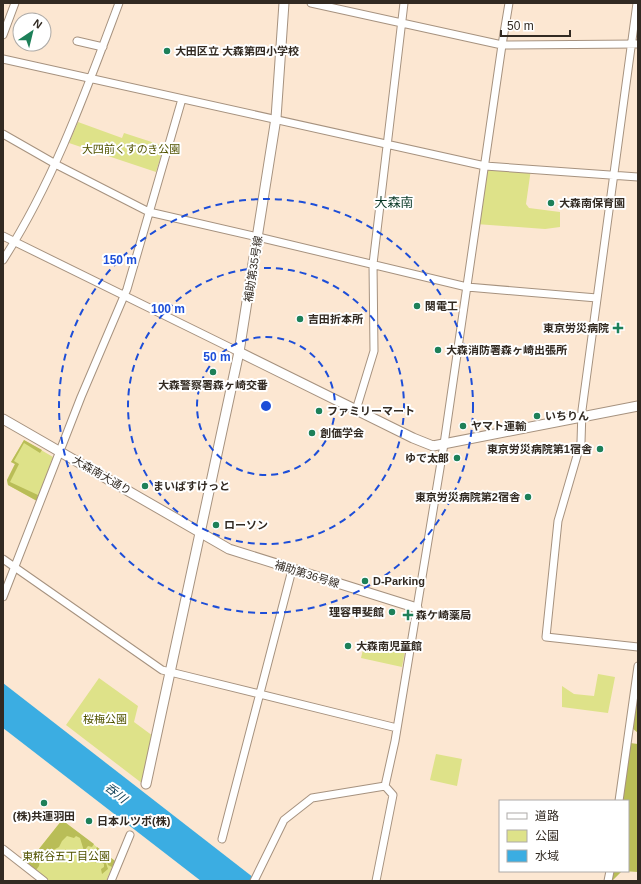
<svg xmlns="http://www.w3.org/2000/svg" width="641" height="884" viewBox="0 0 641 884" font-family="Helvetica,'Noto Sans JP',sans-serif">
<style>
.green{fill:#dee289}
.forest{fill:#b9bd57}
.water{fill:#3bade2}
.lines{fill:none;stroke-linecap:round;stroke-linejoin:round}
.minor-casing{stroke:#a6927f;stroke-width:9}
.tertiary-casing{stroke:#a6927f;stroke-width:11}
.minor{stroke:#fff;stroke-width:7}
.tertiary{stroke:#fff;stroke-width:9}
.ring{fill:none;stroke:#1d4ed8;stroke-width:2;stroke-dasharray:7 5}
.poi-dot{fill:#1d8059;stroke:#fff;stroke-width:1.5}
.labels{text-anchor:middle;stroke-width:4;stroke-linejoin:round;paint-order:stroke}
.poi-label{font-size:11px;font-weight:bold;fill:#322a22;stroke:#fff;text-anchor:start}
.park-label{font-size:11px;fill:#515300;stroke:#fff}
.street-label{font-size:11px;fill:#322a22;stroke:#fff}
.water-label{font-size:12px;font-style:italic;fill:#16445a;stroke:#fff}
.quarter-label{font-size:13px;fill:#073624;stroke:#fff}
.centre{fill:#1d4ed8;stroke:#fff;stroke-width:2}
.ring-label{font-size:12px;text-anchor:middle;font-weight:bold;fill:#1d4ed8;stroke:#fff;stroke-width:4;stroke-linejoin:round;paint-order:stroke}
</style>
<rect width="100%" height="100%" fill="#fce7d2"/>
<!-- green -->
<path class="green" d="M78,122l44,16 2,-5 40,13 -8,26 -87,-29z
M485,166l46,3 -5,35 3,4 31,4v15l-15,2 -69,-5z
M24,440l29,17 -16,44 -29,-16 -1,-5 8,-16 -4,-2z
M365,641l40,10 -3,16 -41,-9z
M598,674l17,3 -7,36 -46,-6v-21l12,8 20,2z
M99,678l39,28 -4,16 19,14 -10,48 -77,-59z
M436,754l26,5 -5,27 -27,-6z
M62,820l53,41 -9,20h-56l-23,-17z"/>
<!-- forest -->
<path class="forest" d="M24,440l18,10 -2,3 -16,-10 -10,18 5,3 -9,18 28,13 -1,6 -29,-16 -1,-5 8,-16 -4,-2z
M638,678v55l-6,-5z
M630,743l8,1v128l-16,-1 -10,10h-2l1,-10h17v-70h-7z
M62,820l32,24 -2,3 -4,-1 -4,5 -4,-13 -4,-2 -2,2 -7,-2 -5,5 -3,6 -19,10 -1,9 -3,4 -9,-6z
M97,847l18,14 -3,6 -4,-2 -1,-6 -13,-5z
M99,860l7,3 2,6 -6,5 -1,-5 3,-2v-3l-3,-2 -6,1z"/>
<!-- water -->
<path class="water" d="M3,683l255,198h-57l-198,-153z"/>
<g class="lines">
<!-- minor casing -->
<g class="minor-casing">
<path id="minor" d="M311,3l191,42 136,-1
M637,3l-55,407 -1,32 -23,79 -12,116 92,10
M3,35l12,-32
M77,41l26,6
M3,59l482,107 153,11
M3,134l56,32 90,46 109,25 209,50 130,11
M3,236l236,116
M3,260c51,-79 83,-169 116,-257
M356,410l18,-59 -1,-87 31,-261
M3,559l159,111 235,58
M3,597l78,-200 46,-108 55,-190
M385,786l10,-45 49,-297 58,-399 7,-42
M619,801l19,-135
M222,839l70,-269
M3,849l41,32
M111,881l19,-46
M254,881l30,-61 28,-22 73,-12
M376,881l17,-86 -8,-9
M608,881l2,-10"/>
</g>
<!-- tertiary casing -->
<g class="tertiary-casing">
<path id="tertiary" d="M239,352l174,86 20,8 205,-40
M3,419l226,130 188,59
M146,784l93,-432 37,-234 8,-115"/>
</g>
<!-- minor -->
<use href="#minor" class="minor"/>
<!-- tertiary -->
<use href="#tertiary" class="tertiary"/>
</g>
<!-- distance rings -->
<g class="ring">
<circle cx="266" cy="406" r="69"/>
<circle cx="266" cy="406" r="138"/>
<circle cx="266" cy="406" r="207"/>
</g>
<!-- markers -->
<g class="poi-dot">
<circle cx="167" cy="51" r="4"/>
<circle cx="551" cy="203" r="4"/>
<circle cx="417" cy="306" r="4"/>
<circle cx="300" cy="319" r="4"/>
<path d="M616 322h4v4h4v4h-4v4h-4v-4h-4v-4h4z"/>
<circle cx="438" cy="350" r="4"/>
<circle cx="213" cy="372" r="4"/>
<circle cx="319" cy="411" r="4"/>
<circle cx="537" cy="416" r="4"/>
<circle cx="463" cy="426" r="4"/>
<circle cx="312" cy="433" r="4"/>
<circle cx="600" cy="449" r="4"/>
<circle cx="457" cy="458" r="4"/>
<circle cx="145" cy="486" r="4"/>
<circle cx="528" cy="497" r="4"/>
<circle cx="216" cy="525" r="4"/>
<circle cx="365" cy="581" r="4"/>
<circle cx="392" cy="612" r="4"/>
<path d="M406 609h4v4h4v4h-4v4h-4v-4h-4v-4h4z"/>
<circle cx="348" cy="646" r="4"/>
<circle cx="44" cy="803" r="4"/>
<circle cx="89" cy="821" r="4"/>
</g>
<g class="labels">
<!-- poi labels -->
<g class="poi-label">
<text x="175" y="55">大田区立 大森第四小学校</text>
<text x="559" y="207">大森南保育園</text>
<text x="425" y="310">関電工</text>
<text x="308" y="323">吉田折本所</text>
<text x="609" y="332" text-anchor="end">東京労災病院</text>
<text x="446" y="354">大森消防署森ヶ崎出張所</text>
<text x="213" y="389" text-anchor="middle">大森警察署森ヶ崎交番</text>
<text x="327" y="415">ファミリーマート</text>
<text x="545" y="420">いちりん</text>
<text x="471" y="430">ヤマト運輸</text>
<text x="320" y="437">創価学会</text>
<text x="592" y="453" text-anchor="end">東京労災病院第1宿舎</text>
<text x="449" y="462" text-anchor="end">ゆで太郎</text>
<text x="153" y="490">まいばすけっと</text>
<text x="520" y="501" text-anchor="end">東京労災病院第2宿舎</text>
<text x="224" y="529">ローソン</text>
<text x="373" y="585">D-Parking</text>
<text x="384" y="616" text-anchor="end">理容甲斐館</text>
<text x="416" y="619">森ケ崎薬局</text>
<text x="356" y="650">大森南児童館</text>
<text x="44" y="820" text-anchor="middle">(株)共運羽田</text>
<text x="97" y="825">日本ルツボ(株)</text>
</g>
<!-- park labels -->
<g class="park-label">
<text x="131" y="153">大四前くすのき公園</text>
<text x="105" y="723">桜梅公園</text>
<text x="66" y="860">東糀谷五丁目公園</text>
</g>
<!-- street labels -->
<g class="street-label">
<text transform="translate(253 269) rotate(-81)" y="4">補助第35号線</text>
<text transform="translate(102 475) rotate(30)" y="4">大森南大通り</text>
<text transform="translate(307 574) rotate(17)" y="4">補助第36号線</text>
</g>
<!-- water labels -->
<g class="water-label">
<text transform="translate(116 793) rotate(38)" y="4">呑川</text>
</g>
<!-- quarter labels -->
<g class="quarter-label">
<text x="394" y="207">大森南</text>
</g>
</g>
<circle cx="266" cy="406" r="6" class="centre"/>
<g class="ring-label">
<text x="120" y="264">150 m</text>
<text x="168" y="313">100 m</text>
<text x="217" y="361">50 m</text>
</g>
<!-- border -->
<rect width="641" height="884" fill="none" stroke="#322a22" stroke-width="8"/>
<!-- legend -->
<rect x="499" y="800" width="130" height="72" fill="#ffffff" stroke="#adaaa7"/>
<rect x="507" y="813" width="20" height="6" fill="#ffffff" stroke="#adaaa7"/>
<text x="535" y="820" font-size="12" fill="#322a22">道路</text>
<rect x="507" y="830" width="20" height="12" fill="#dee289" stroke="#adaaa7"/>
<text x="535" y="840" font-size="12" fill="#322a22">公園</text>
<rect x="507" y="850" width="20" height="12" fill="#3bade2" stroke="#adaaa7"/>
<text x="535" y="860" font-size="12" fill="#322a22">水域</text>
<!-- north arrow -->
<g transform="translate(32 32) rotate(35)"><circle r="19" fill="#ffffff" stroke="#adaaa7"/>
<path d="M0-3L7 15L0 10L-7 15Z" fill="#1d8059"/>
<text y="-6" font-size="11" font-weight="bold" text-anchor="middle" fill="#322a22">N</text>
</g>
<!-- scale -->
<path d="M501 30v6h69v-6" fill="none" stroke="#322a22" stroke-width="2"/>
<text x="507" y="30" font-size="12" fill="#322a22" stroke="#ffffff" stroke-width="3" paint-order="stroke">50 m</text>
</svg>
